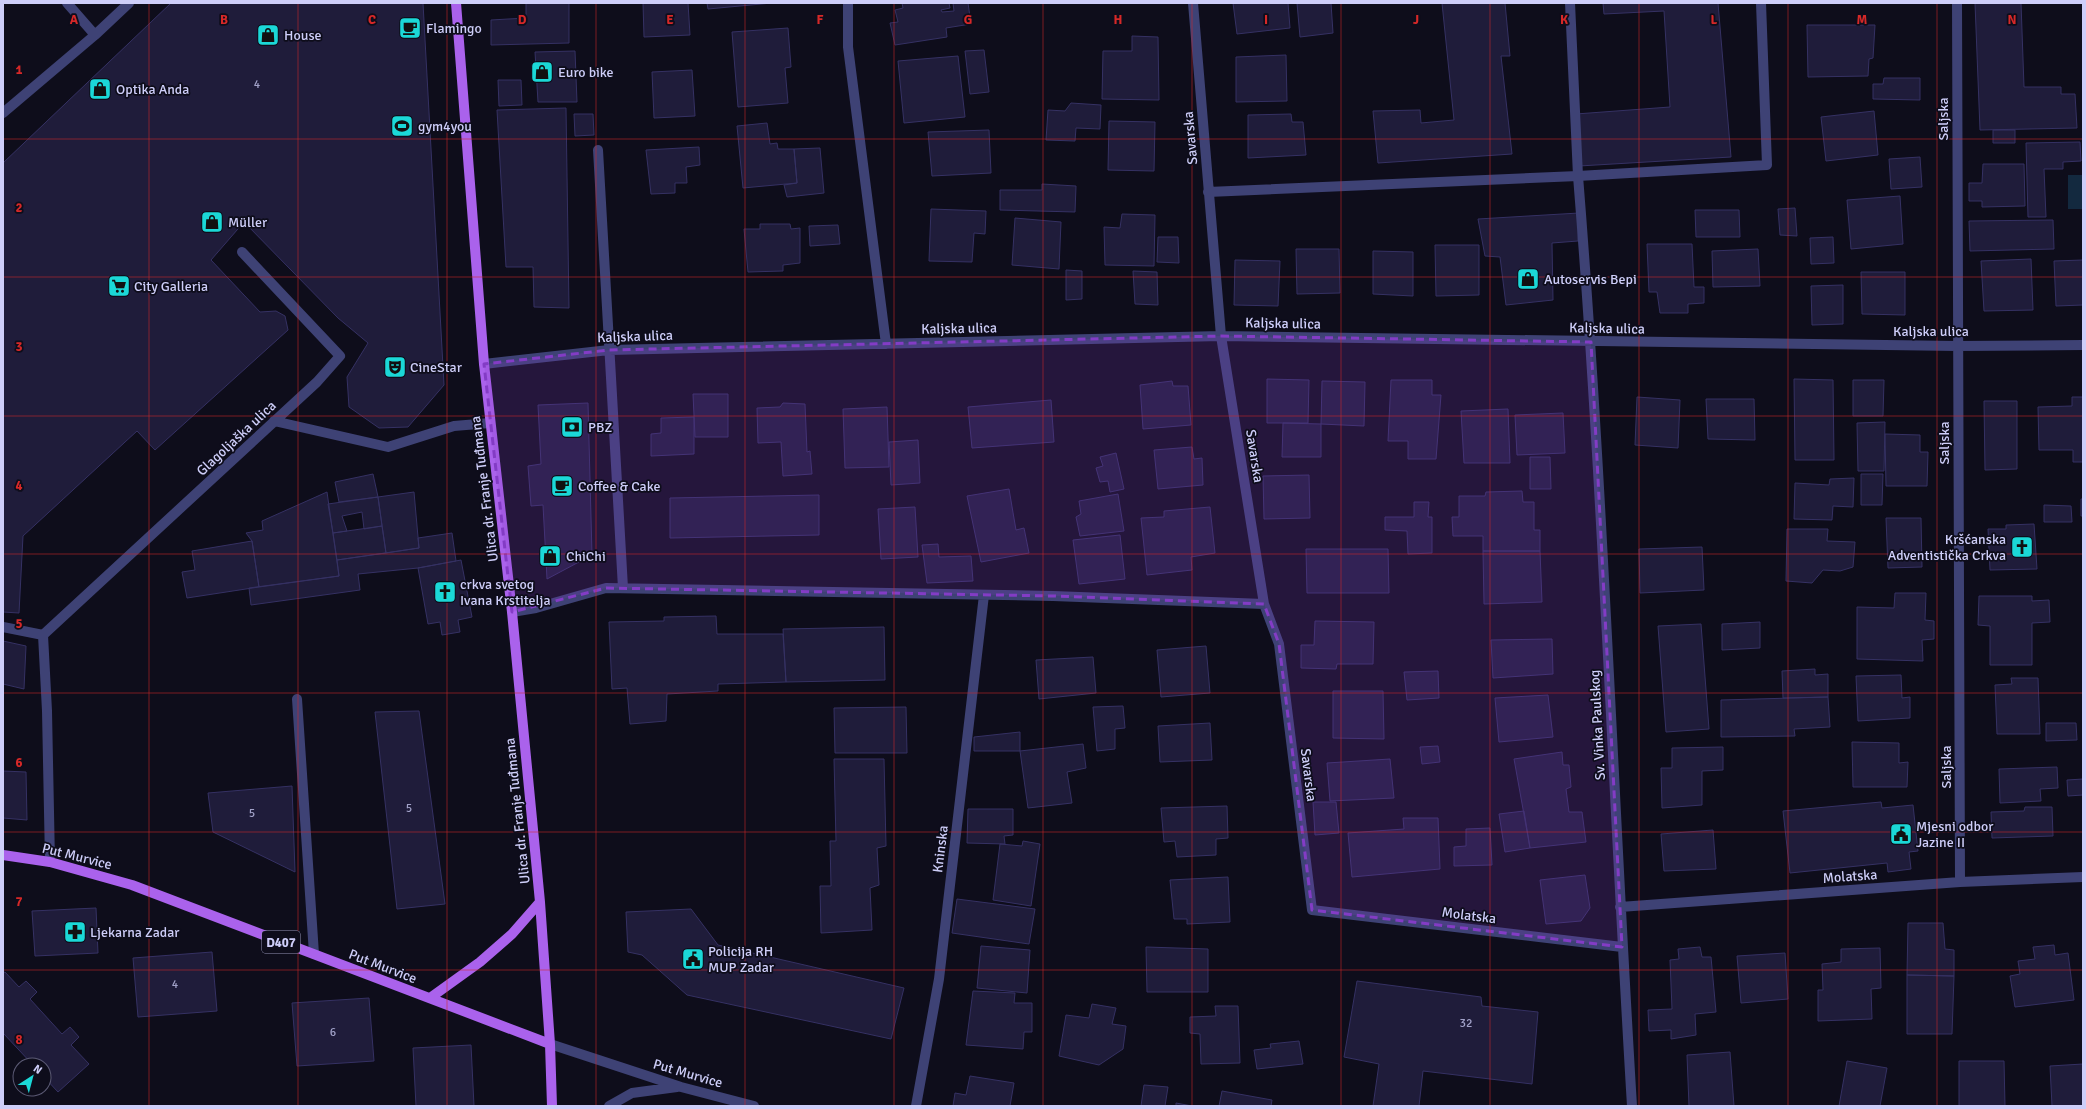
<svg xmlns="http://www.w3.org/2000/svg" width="2086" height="1109" viewBox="0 0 2086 1109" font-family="Signika,sans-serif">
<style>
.water{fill:#13293f}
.building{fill:#1f1c3a;stroke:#353163}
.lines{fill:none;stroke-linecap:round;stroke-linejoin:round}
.minor{stroke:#3e4275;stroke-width:10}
.major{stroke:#aa62ec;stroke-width:10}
.marked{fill:#833cc5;fill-opacity:0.2;stroke:#833cc5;stroke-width:3;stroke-dasharray:8 5;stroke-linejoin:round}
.grid{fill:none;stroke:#d62828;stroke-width:1;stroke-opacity:0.55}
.labels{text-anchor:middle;stroke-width:3.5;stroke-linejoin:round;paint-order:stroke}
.number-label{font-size:12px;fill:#a2a2c9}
.shield{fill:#0e0d1b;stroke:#9494b6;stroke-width:1}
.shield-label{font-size:13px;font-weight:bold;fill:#cecef9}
.poi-label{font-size:14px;fill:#cecef9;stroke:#0e0d1b;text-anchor:start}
.street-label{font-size:14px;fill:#cecef9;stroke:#0e0d1b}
.grid-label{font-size:13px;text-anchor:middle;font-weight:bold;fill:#d62828;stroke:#0e0d1b;stroke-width:3.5;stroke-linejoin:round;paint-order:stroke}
</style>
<rect width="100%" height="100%" fill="#0e0d1b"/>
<!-- water -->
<path class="water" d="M2068,175h15v34h-15z"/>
<!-- building -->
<path class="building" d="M171,3h252l21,382 -36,42 -29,1 -30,-21 -2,-30 21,-34 -30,-25 -94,-96 -33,38 49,52 16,-1 9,5 3,14 -133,120 -18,-19 -114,105 -4,77 -16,-1v-449z
M526,3h43v40l-78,2v-25l35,-2z
M643,3h45l2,32 -46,2z
M707,3h65l-64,6z
M902,3h47l1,5 -9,2 1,2 12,-1 -1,-8h15l3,21 -25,4 1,9 -52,8 -5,-22 8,-1 -3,-12 8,-2z
M1233,3h55l2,25 -53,6z
M1297,3h34l2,30 -33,4z
M1442,3h63l5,53h-9l11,98 -134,9 -5,-52 47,-1 1,13 33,-3z
M1603,3h115l13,154 -152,9 -3,-52 94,-7 -6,-96 -60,3z
M1975,3h46l3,84h37v7h14l2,34 -97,2z
M1807,25h68l-2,33 -4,1 -1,17 -60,1z
M788,28l3,39 -6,1 3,35 -50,4 -6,-75z
M1132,36l26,1 1,63 -57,-1 1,-48h29z
M984,50l5,42 -19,2 -5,-43z
M575,51l2,51h-39l-3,-50z
M1286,55l1,46 -51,1v-45z
M958,56l7,61 -61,6 -6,-62z
M692,70l3,46 -41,2 -2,-46z
M1884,78h36v22l-47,-1v-15h10z
M498,80h23l1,25 -23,1z
M1071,103l30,2 -1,24 -24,-1 -1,13 -29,-1 2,-30 17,1z
M566,108l3,200 -35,-1 -1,-40h-27l-9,-157z
M1874,111l4,44 -52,6 -5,-44z
M574,114h19l1,21 -19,1z
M1291,114l1,8h11l3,33 -58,3v-43z
M1109,121l46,1 -1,49 -46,-1z
M767,123l3,21 7,-1 1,6h16l3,34 -54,5 -6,-62z
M989,130l2,43 -59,3 -4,-44z
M1993,130h22v13h-22z
M2080,142l1,19 -18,1v7h-19l2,48h-18l-2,-74z
M699,147l1,18 -14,2 1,16h-12v10l-24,1 -5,-44z
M820,148l4,45 -37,4 -3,-12 13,-2 -3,-34z
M1920,157l2,30 -31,2 -2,-30z
M1983,164h41l1,42 -43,1v-6h-13v-18h13z
M1042,184l34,2 -1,26 -75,-2v-20h42z
M1900,196l3,48 -52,5 -4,-49z
M1795,208l2,28 -17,-1 -2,-26z
M931,209l55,2 -1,23 -11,-1 -2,29 -43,-1z
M1695,210h44l1,27h-44z
M1579,213l-1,28 -26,2 1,57 -47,5 -6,-48 -15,-1 -7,-37z
M1122,214l33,1 -1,51 -49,-1 -1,-38 16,1z
M1015,218l46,4 -2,47 -47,-4z
M2053,220l1,29 -84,2 -1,-30z
M760,224h30l1,5 9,-1v35l-17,2v6l-35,1 -4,-43h16z
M838,225l2,19 -30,2 -1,-20z
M1158,237h20l1,26 -22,-1z
M1833,237l1,26 -23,1 -1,-26z
M1647,244h45l2,43h10v16l-16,1v9h-28l-3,-21h-8z
M1435,245h44v50l-43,1z
M1296,249h43l1,44 -43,1z
M1758,249l2,37 -47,1 -1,-36z
M1373,251l40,1v44l-40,-2z
M2031,259l2,51 -49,1 -3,-50z
M1235,260l45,1 -2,45 -44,-1z
M2083,260v45l-27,1 -2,-45z
M1066,270l16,1v28l-16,1z
M1133,271l24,1 1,33 -23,-1z
M1861,272h44v43l-43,-1z
M1843,285v39l-31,1 -1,-39z
M1267,379l42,1 -1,43h-41z
M1794,379l39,1 1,80h-39z
M1391,380h41v15h9l-5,64h-28v-18h-20z
M1853,380h31l-1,36h-30z
M1172,381l1,5h15l3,39 -48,4 -3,-44z
M1322,381l43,1 -1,44 -43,-2z
M693,394h35v43h-33z
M1637,397l43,3 -2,48 -43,-3z
M2072,397h11v65h-10v-12h-34l-1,-43 34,-1z
M1706,399h48l1,41 -47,-1z
M1051,400l3,42 -82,6 -4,-41z
M1984,401h33v68l-32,1z
M588,403l4,152 -45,24 -4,-74 -12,1 -3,-40 13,-2 -3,-59z
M783,403l22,1 2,48 3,-1 2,23 -29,2 -2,-34 -23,1 -1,-35 23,-1z
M887,407l2,60 -44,1 -2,-59z
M1508,409l2,54h-46l-3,-52z
M1563,413l2,40 -48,2 -2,-40z
M694,417v37l-43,2v-22l10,-1v-15z
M1885,422l-1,49h-26l-1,-48z
M1283,423l38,1v33h-39z
M1885,434l35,1v17h8l-1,34h-41z
M918,440l2,43 -29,2 -2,-43z
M1192,447l2,12 8,-1 1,27 -45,4 -4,-39z
M1116,453l8,36 -14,3 -2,-11 -8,1 -4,-14 7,-2 -3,-9z
M1530,457h20l1,32h-21z
M373,474l5,23 -39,5 -4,-20z
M1861,474h22l-1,31h-21z
M1309,475l1,43 -46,1 -1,-43z
M1854,478l-1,29 -20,-1 -1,14 -38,-1 1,-36 34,2 1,-6z
M1009,489l7,41 8,-2 5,25 -48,9 -14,-66z
M1522,491l1,11h11v28h6v21h-57v-15h-30l-1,-19h7v-21h26l1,-4z
M327,492l12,84 -80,11 -7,-46 -6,-8 17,-3 -1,-9z
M414,492l5,56 -33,5 -8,-56z
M1118,494l6,37 -44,5 -4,-19 5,-3 -2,-13z
M819,495v40l-149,3v-40z
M378,497l4,29 -18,3 -2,-17 -20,4 5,15 -14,2 -5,-29z
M2081,499h2v17h-2z
M1414,502h15l-1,15h4v36l-24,1 -1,-23 -22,-1v-13h29z
M2044,505l27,1 1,16h-28z
M915,507l3,50 -37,2 -3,-50z
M1210,507l5,46 -24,4 1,13 -45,5 -6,-57 23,-1v-6z
M1886,518h35l1,49 -34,1z
M2034,524l3,45 -47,1 -2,-41h18v-4z
M382,526l4,27 -49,7 -4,-27z
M1787,529h41l-1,12 28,1 -2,25 -13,4 -17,-1 -11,13 -26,-2z
M452,533l4,28 -38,7 -60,6 2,16 -109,15 -2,-17 90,-12 -2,-16 82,-12 -1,-10z
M1120,535l5,44 -46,5 -6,-44z
M252,541l7,46 -72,11 -5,-26 13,-2 -3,-19z
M938,544l1,13 32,-1 2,25 -46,2 -5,-38z
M1702,547l2,43 -64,3 -1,-44z
M1306,549h82l1,44h-82z
M1483,551h57l2,51 -58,2z
M461,560l11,57 -14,3 2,12 -18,3 -2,-13 -12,2 -10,-56z
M1895,593h31l-1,27 9,1v18l-12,1 1,21 -66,-2v-52l37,1z
M1979,596h53v5l17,-1 1,22 -18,1v42h-42v-39l-12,-1z
M716,616l1,18h66l3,48 -68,2v7l-51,3 -1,27 -36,3 -3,-36 -15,1 -3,-67 55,-1v-4z
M1315,621l59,1 -1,42h-36l-1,5 -35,-1v-23h13z
M1760,622v26l-38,2v-26z
M1701,624l8,105 -43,3 -8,-106z
M884,627l1,53 -99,2 -3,-53z
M1552,639l1,35 -60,4 -2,-38z
M3,641l23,5 -2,43 -21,-5z
M1206,646l4,47 -49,4 -4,-47z
M1093,657l3,36 -57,6 -3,-39z
M1815,669v6l13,-1v23l-45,1 -1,-27z
M1438,671l1,27 -32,2 -3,-28z
M1901,675l1,23 8,-1v21l-52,3 -2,-45z
M2011,678h27l2,56h-43l-2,-49 17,-1z
M1333,691h50l1,48 -51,-1z
M1548,695l5,42 -54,5 -4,-44z
M1828,697l2,30 -36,2 1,7 -74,1v-37z
M1123,706l2,22 -10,1v20l-18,2 -4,-44z
M906,707l1,46h-72l-1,-45z
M419,711l26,193 -48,5 -22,-197z
M1210,723l2,37 -52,2 -2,-36z
M2046,723h30l1,17 -31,1z
M1020,732v19h-46v-14z
M1852,742l47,1v20l9,-1 -1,25h-54z
M1083,744l3,24 -19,4 5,31 -44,5 -8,-57z
M1438,746l2,16 -18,2 -2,-17z
M1723,747v23l-21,1v34l-40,3 -1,-40h11v-20z
M1562,752l1,13h6l2,22 -5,2 3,23h13l4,30 -56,6 -16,-89z
M834,759h50l2,87 -9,2 2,37 -9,3 2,42 -51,3 -1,-47h11l-1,-45h6z
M1390,759l4,39 -64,3 -3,-38z
M2057,767l1,21 -18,1 1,12 -41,2 -1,-34z
M3,771l23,1 1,48 -24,-2z
M2083,779v16l-15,1 -1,-16z
M292,786l3,86 -82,-40 -5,-39z
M1313,802h23l3,31 -24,2z
M1881,802l1,6 31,-3 5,46 -9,1 2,17 -23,3 -1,-9 -97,10 -7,-62z
M1227,806l1,32 -12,1v16l-39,2 -2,-16 -11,1 -3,-34z
M2025,807h27l1,29 -61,2 -1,-26 33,-1z
M968,809h45v26l-9,1 1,8 -38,-1z
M1524,811l6,37 -25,4 -6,-38z
M1403,818h35l2,51 -88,8 -4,-44 56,-4z
M1490,828l2,37 -38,1v-19l12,-1v-17z
M1713,830l3,39 -52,2 -3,-37z
M1023,841l17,3 -9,62 -38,-6 7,-56 22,2z
M1585,875l5,33 -9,13 -35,3 -6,-44z
M1228,877l2,45 -43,2v-5h-13l-4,-39z
M957,899l78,10 -6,35 -77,-11z
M96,908l2,45 -63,3 -3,-45z
M691,909l27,36 186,43 -13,51 -204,-44 -45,-40 -14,-3 -2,-40z
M1908,923h35l2,26 9,1v26l-47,-1z
M2054,945l1,10 13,-2 6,47 -59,7 -5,-31 10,-2 -2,-13 17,-2 -2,-12z
M981,946l49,4 -3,43 -50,-5z
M1146,947l62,2v43h-61z
M1700,947l2,10h9l5,55 -21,2 1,21 -25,4v-9l-22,1 -1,-21 24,-1 -2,-49 9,-1 -1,-10z
M1880,948l1,40 -10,1 1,30 -54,2v-31h5l-1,-26 19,-2v-13z
M212,952l5,59 -79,6 -5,-59z
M1785,953l3,46 -47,4 -4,-47z
M5,972l14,15 7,-6 11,11 -7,7 32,35 8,-7 9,10 -8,8 18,19 -31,28 -14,-15v-12h-11l-30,-32v-60z
M1907,975l47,1 -2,58h-45z
M1357,981l124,16 1,9 56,6 -6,72 -109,-13 -4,35h-46l6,-42 -35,-7z
M973,991l42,2 -1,10h18v29h-8l-1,17 -57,-4z
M369,998l5,63 -77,5 -5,-63z
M1092,1004l24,4 -4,16 14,2 -3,23 -24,16 -40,-9 7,-41 23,3z
M1215,1006h23l2,57 -39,1 -1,-30 -10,-1v-16l26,-1z
M1299,1041l4,23 -46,5 -3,-19 17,-2 -1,-4z
M471,1045l3,61h-58l-3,-58z
M1730,1052l4,54h-45l-2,-51z
M1847,1061l40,7 -7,38h-41z
M1959,1061h45l1,45h-46z
M2083,1064v42h-31l-2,-40z
M970,1076l44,7 -4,23h-57l2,-13 11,2z
M1144,1085l24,2 -3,19h-24z
M1222,1091l50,9 -1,6h-52z
M1176,1103l16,3h-16z"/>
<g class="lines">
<!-- minor -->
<path class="minor" d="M67,3l28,32
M848,3v44l38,297
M1193,3l28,333 43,268 15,40 33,266 310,37
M1957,3l3,879
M3,113l92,-78 34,-32
M598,150l25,438
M1208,192l370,-16 -8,-173
M484,364l125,-14 612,-14 736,10 126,-1
M274,421l114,26 66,-21 36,-3
M512,612l24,-4 70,-20 447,8 211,8
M3,627l40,8
M297,699l17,255
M50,862l-3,-151 -4,-76 274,-253 23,-26 -98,-104
M1620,907l340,-25 123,-5
M550,1044l131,43 73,19
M609,1106l23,-13 45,-6
M916,1106l23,-127 45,-384
M1632,1106c-19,-310 -29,-620 -54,-930l189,-11 -6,-162"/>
<!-- major -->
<path class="major" d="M456,3l28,361 28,248 28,290 10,142 2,62
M3,855l47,7 82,23 418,159
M430,998l50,-36 32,-28 28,-32"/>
</g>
<!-- marked area -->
<path class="marked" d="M1221,336l370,6 31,605 -310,-37 -33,-266 -15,-40 -211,-8 -447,-8 -94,24 -28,-248 125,-14z"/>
<!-- grid -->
<path class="grid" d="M149,3v1103M298,3v1103M447,3v1103M596,3v1103M745,3v1103M894,3v1103M1043,3v1103M1192,3v1103M1341,3v1103M1490,3v1103M1639,3v1103M1788,3v1103M1937,3v1103M3,139h2080M3,277h2080M3,416h2080M3,554h2080M3,693h2080M3,832h2080M3,970h2080"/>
<!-- icons -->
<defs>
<g id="cafe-square" transform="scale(1.15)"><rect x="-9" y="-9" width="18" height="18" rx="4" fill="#1bd8d7" stroke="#0e0d1b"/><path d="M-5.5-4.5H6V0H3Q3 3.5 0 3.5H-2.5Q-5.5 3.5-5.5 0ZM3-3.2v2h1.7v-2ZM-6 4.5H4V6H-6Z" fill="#111"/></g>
<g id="shop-square" transform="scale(1.15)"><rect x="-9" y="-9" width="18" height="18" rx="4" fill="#1bd8d7" stroke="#0e0d1b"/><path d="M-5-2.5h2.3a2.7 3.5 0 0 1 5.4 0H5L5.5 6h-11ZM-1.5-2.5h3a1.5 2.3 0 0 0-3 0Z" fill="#111"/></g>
<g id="stadium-square" transform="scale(1.15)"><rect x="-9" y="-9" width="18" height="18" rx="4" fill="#1bd8d7" stroke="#0e0d1b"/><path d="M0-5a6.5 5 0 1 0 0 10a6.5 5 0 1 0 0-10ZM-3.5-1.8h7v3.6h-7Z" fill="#111"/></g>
<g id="supermarket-square" transform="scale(1.15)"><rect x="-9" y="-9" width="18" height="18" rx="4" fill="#1bd8d7" stroke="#0e0d1b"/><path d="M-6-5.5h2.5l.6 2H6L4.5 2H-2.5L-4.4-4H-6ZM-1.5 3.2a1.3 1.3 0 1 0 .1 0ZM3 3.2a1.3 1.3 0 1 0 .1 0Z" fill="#111"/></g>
<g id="theatre-square" transform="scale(1.15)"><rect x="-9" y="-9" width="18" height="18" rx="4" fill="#1bd8d7" stroke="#0e0d1b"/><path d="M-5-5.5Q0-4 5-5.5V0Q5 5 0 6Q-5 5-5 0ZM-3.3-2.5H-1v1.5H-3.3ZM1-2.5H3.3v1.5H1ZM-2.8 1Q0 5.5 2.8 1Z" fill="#111"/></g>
<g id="bank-square" transform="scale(1.15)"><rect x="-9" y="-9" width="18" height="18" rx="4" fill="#1bd8d7" stroke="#0e0d1b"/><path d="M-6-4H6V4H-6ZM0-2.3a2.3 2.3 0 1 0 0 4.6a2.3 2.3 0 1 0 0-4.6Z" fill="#111"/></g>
<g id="church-square" transform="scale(1.15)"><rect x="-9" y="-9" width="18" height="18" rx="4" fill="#1bd8d7" stroke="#0e0d1b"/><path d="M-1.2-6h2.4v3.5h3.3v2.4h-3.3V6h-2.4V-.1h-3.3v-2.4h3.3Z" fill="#111"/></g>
<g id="civic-square" transform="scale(1.15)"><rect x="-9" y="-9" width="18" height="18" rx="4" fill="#1bd8d7" stroke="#0e0d1b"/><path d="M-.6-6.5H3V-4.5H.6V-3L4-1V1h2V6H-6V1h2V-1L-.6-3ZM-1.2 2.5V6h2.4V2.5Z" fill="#111"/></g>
<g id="pharmacy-square" transform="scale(1.15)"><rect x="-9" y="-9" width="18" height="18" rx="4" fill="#1bd8d7" stroke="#0e0d1b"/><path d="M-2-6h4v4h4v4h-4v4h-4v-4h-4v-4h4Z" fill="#111"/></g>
</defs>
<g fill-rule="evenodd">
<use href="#cafe-square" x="410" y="28"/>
<use href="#shop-square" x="268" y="35"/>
<use href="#shop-square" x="542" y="72"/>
<use href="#shop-square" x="100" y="89"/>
<use href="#stadium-square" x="402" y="126"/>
<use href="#shop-square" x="212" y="222"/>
<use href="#shop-square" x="1528" y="279"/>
<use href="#supermarket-square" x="119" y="286"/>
<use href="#theatre-square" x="395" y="367"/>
<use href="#bank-square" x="572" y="427"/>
<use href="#cafe-square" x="562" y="486"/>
<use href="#church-square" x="2022" y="547"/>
<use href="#shop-square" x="550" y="556"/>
<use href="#church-square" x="445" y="592"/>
<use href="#civic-square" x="1901" y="834"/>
<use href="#pharmacy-square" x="75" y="932"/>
<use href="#civic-square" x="693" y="959"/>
</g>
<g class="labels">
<!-- number labels -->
<g class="number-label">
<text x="257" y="88">4</text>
<text x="409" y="812">5</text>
<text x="252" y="817">5</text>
<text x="175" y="988">4</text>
<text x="1466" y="1027">32</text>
<text x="333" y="1036">6</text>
</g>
<!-- shield labels -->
<rect class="shield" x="262" y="931" width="38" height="22" rx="3"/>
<g class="shield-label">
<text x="281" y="947">D407</text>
</g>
<!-- poi labels -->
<g class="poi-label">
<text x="426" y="33">Flamingo</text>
<text x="284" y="40">House</text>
<text x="558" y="77">Euro bike</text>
<text x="116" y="94">Optika Anda</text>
<text x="418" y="131">gym4you</text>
<text x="228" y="227">Müller</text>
<text x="1544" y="284">Autoservis Bepi</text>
<text x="134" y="291">City Galleria</text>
<text x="410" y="372">CineStar</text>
<text x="588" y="432">PBZ</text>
<text x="578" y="491">Coffee &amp; Cake</text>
<text x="2006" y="544" text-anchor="end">Kršćanska<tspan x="2006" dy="16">Adventistička Crkva</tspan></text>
<text x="566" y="561">ChiChi</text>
<text x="460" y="589">crkva svetog<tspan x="460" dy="16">Ivana Krstitelja</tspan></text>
<text x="1916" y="831">Mjesni odbor<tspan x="1916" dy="16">Jazine II</tspan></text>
<text x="90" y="937">Ljekarna Zadar</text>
<text x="708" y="956">Policija RH<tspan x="708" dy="16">MUP Zadar</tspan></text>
</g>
<!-- street labels -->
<g class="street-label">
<text transform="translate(1943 119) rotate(-90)" y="5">Saljska</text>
<text transform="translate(1190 138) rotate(-95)" y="5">Savarska</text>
<text transform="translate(1283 323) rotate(1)" y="5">Kaljska ulica</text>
<text transform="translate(959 328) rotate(-1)" y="5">Kaljska ulica</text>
<text transform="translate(1607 328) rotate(1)" y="5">Kaljska ulica</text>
<text x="1931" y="336">Kaljska ulica</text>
<text transform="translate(635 336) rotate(-2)" y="5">Kaljska ulica</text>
<text transform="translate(236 438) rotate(-43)" y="5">Glagoljaška ulica</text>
<text transform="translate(1944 443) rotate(-90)" y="5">Saljska</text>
<text transform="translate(1255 456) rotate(81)" y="5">Savarska</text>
<text transform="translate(484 489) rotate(-97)" y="5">Ulica dr. Franje Tuđmana</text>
<text transform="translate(1597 725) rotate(-93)" y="5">Sv. Vinka Paulskog</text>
<text transform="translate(1946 767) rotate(-90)" y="5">Saljska</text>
<text transform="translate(1309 775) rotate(83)" y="5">Savarska</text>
<text transform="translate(517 811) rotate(-96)" y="5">Ulica dr. Franje Tuđmana</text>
<text transform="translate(940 849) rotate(-83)" y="5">Kninska</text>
<text transform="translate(77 856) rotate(14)" y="5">Put Murvice</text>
<text transform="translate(1850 876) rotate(-4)" y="5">Molatska</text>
<text transform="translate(1469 915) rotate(7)" y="5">Molatska</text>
<text transform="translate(383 966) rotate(21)" y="5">Put Murvice</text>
<text transform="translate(688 1073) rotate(16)" y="5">Put Murvice</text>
</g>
</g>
<g class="grid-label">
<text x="74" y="24">A</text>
<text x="224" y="24">B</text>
<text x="372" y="24">C</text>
<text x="522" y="24">D</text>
<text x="670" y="24">E</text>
<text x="820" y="24">F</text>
<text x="968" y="24">G</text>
<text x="1118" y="24">H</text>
<text x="1266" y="24">I</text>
<text x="1416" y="24">J</text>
<text x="1564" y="24">K</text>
<text x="1714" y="24">L</text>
<text x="1862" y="24">M</text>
<text x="2012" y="24">N</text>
<text x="19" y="74">1</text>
<text x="19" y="212">2</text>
<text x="19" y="351">3</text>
<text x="19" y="490">4</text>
<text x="19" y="628">5</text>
<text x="19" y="767">6</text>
<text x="19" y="906">7</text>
<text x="19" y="1044">8</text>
</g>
<!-- border -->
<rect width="2086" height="1109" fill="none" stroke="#cecef9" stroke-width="8"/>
<!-- north arrow -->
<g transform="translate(32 1077) rotate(36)"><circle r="19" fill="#0e0d1b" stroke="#5b5a74"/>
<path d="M0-3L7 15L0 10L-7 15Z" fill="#1bd8d7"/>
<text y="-6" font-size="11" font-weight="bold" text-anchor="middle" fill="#cecef9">N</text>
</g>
</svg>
